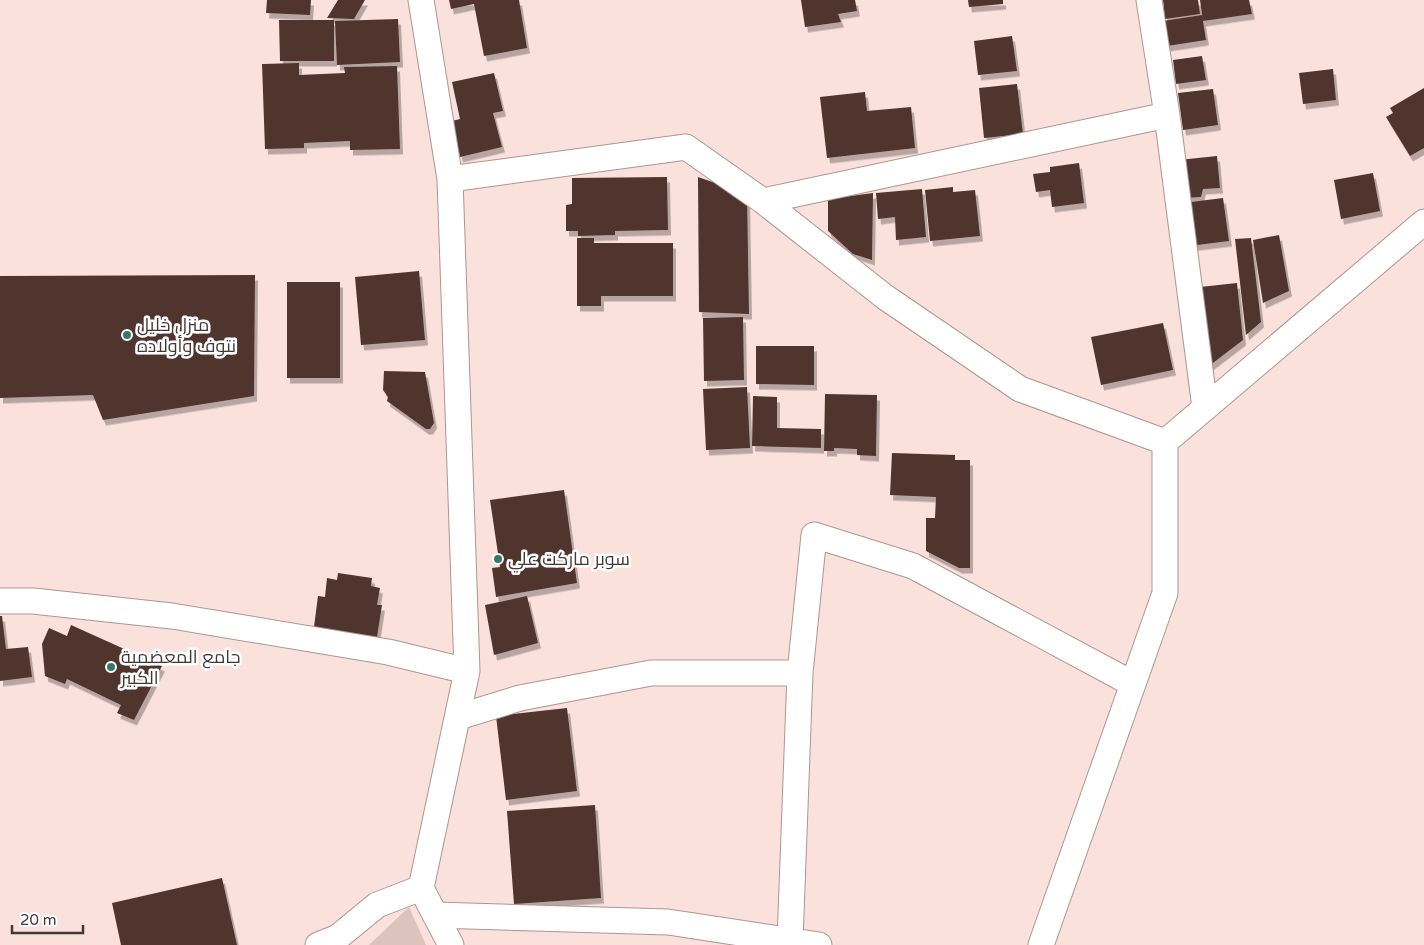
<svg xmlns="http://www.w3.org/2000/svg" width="1424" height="945" viewBox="0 0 1424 945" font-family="'Varela Round',Cairo,sans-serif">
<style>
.green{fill:#dcc3bd}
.building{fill:#4f342e;filter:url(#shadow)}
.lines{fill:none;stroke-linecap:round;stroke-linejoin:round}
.minor-casing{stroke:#ad9690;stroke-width:27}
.minor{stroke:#fff;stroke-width:25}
.poi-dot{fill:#35786a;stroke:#fff;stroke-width:2}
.labels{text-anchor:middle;stroke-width:5;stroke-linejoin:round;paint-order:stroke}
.poi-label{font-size:18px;fill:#423936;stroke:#fff;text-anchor:start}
</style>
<defs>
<filter id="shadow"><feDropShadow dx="3" dy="5.5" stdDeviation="0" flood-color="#0004"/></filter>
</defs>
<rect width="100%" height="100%" fill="#fae1db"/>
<!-- green -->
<path class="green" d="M409,907l17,38h-57z"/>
<!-- building -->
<path class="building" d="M267,0h44l-1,15 -44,-2z
M338,0h27l-11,19 -27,-1z
M449,0h70l8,48 -43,8 -10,-52 -23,5z
M801,0h54l2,11 -19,3 3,8 -36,5z
M968,0h35v4l-34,3z
M1163,0h35l2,14 -35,5z
M1200,0h49l3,14 -49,7z
M1202,15l4,25 -39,6 -4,-25z
M398,19l2,43 -63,3 -2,-44z
M279,20h55v41h-54z
M1012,36l5,35 -39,4 -4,-34z
M1202,56l4,24 -30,4 -3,-24z
M299,63v12l46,-2 -1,-6 53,-1 3,83 -50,1v-9l-46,2v5l-39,1 -3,-85z
M1333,69l3,31 -33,4 -4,-31z
M494,73l9,38 -10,2 9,34 -42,10 -8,-36 8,-2 -8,-37z
M1017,84l6,50 -39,4 -5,-50z
M1424,88v60l-14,8 -24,-39 7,-4 -3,-5z
M1213,89l5,36 -35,5 -5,-37z
M865,92l2,19 44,-4 4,41 -88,10 -7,-61z
M1217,156l3,32 -17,1 -2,8 -17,1 -5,-38z
M1079,163l5,40 -32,4 -2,-17 -14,2 -3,-18 17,-2v-5z
M1373,173l7,38 -39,8 -7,-39z
M667,177l1,53 -53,1v4l-37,1v-5h-12v-26l6,-1v-26z
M698,177l49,17 2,120 -50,-2z
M953,187v5l22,-2 5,46 -50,5 -5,-51z
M922,189l4,48 -30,3 -1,-23 -17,2 -2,-26z
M873,193l-1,67 -19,-6 -25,-23v-32z
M1223,198l6,43 -40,5 -6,-43z
M1279,235l10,56 -26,12 -10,-63z
M577,238h17v5h79v53h-72v10h-24z
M1251,238l10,84 -15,13 -11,-96z
M419,271l6,69 -64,5 -6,-68z
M255,275l-1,121 -151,24 -10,-25 -93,3v-122z
M287,282h53v96h-53z
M1237,283l6,57 -34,26 -9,-79z
M743,317l1,63 -40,1 -1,-63z
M1163,323l10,47 -72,15 -10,-48z
M756,346h58v39l-58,-1z
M384,371l41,1 9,51 -4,6h-4l-39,-28 1,-4 -5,-7z
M747,387l3,61 -44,2 -3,-61z
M825,394l52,1 -1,61 -19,-1v-6l-23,-1v3h-10z
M753,396l24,1v31l44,1v19l-69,-2z
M892,453l63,2v5h15v108h-11l-33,-17v-33h9l1,-21 -46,-2z
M564,490l13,93 -81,14 -4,-29 8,-1 -10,-67z
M338,573l34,5 -1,8 9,2 -3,17h5l-5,32 -63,-10 4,-31 7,1 2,-19 10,2z
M527,596l11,47 -44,12 -9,-50z
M0,616h2l4,33 22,-2 4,30 -32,4z
M71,625l91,41 -28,54 -17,-7 4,-8 -54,-26 -2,5 -20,-8 -3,-32 7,-16 18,8z
M567,708l10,83 -71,9 -10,-84z
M595,805l6,93 -87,6 -7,-93z
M222,878l15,67h-116l-9,-42z"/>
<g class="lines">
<!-- minor casing -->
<g class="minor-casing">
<path id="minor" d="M421,0l29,179 17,492 -46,217 30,57
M1149,0l18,115 38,293
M450,179l236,-32 77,54 122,96 135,92 145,53
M763,201l404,-86
M0,601h33l139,15 216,36 79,19
M458,717l62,-19 131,-25h149
M435,915l233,7 151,23
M790,941l10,-268 14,-138 99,31 220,118
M318,945l20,-8 39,-32 44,-17
M1041,945l124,-352v-151l259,-220"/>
</g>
<!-- minor -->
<use href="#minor" class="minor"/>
</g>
<!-- markers -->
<g class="poi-dot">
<circle cx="127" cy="335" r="5"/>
<circle cx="498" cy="559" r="5"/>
<circle cx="111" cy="667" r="5"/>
</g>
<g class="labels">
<!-- poi labels -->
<g class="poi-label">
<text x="137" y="331">منزل خليل<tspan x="137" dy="21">نتوف وأولاده</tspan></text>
<text x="508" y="565">سوبر ماركت علي</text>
<text x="121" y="663">جامع المعضمية<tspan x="121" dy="21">الكبير</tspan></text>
</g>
</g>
<!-- scale -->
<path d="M12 925v8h71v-8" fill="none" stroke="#423936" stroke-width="2.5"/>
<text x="20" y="925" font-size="15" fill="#423936" stroke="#ffffff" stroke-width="4" paint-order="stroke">20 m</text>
</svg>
